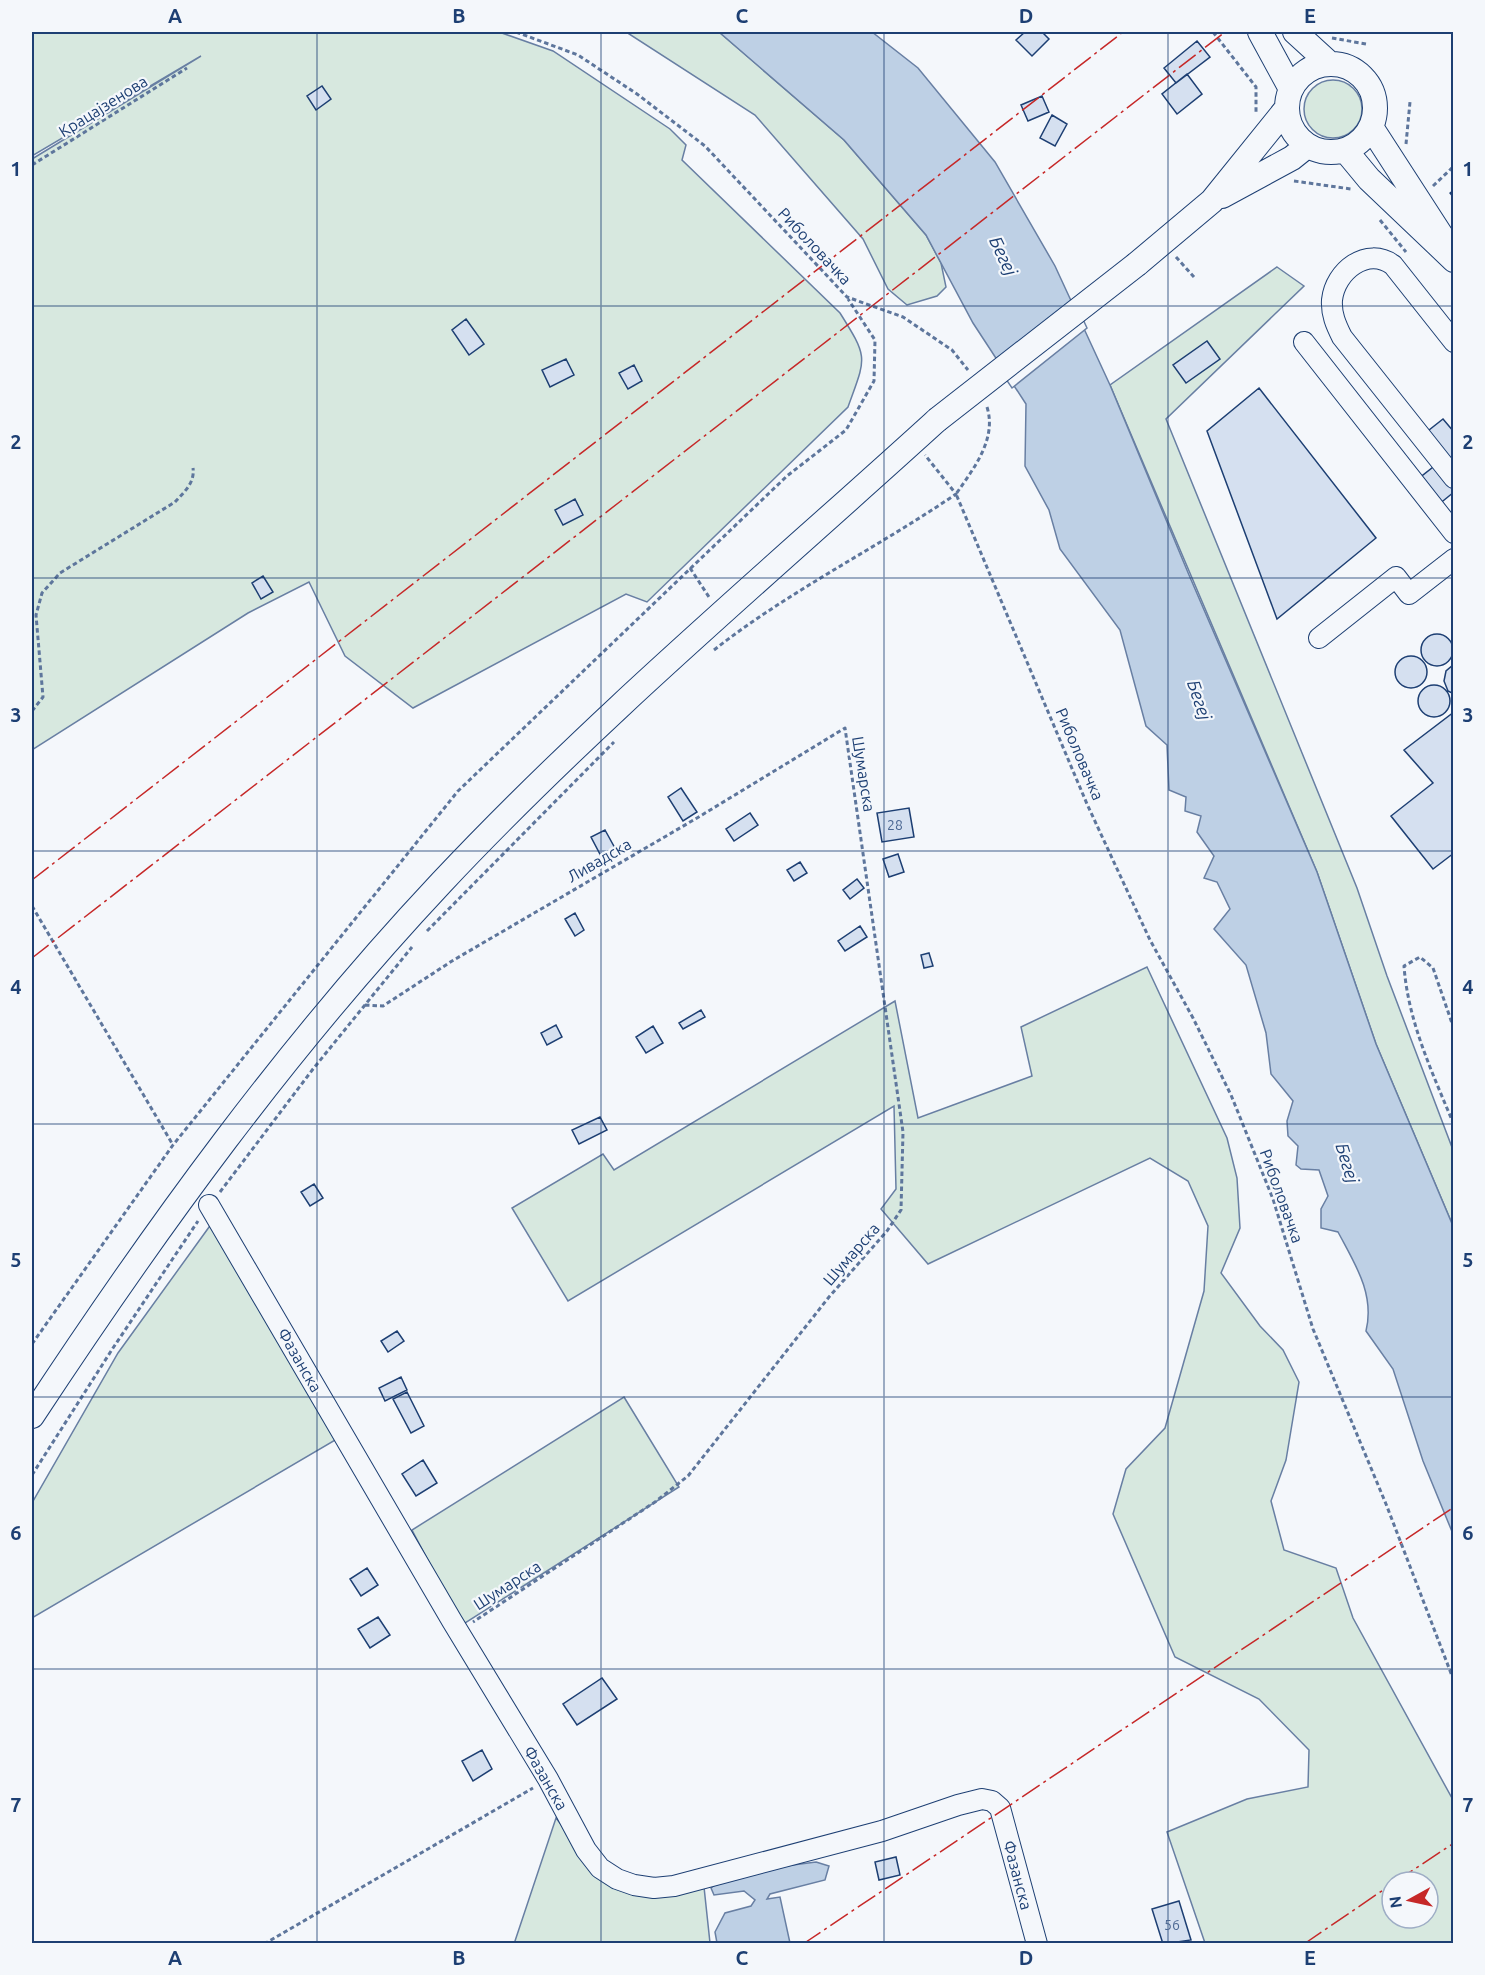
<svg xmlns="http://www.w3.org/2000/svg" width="1485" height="1975" viewBox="0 0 1485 1975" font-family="Ubuntu,sans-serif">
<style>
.green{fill:#d7e8df;stroke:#687fa3;stroke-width:1.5;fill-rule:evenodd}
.water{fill:#bed0e5;stroke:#687fa3;stroke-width:1.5}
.pier{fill:#f4f7fb;stroke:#687fa3;stroke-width:1.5}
.building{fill:#d5e0f0;stroke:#1d3f73;stroke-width:1.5}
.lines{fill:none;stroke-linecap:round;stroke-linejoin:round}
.minor-casing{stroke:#1d3f73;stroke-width:22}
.major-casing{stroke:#1d3f73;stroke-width:26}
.path{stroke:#5e769c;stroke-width:3;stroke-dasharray:4.5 3;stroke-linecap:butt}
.minor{stroke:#f4f7fb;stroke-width:20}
.major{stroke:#f4f7fb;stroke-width:24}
.major-bridge-casing{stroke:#1d3f73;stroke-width:26;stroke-linecap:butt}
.major-bridge{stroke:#f4f7fb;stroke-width:24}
.fence{stroke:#1d3f73;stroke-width:1.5;stroke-dasharray:8 3;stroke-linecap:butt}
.power{stroke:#c62828;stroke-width:1.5;stroke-dasharray:21 4.5 3 4.5;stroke-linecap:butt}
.grid{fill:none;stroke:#1d3f73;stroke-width:1.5;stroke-opacity:0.55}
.labels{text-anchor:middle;stroke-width:4.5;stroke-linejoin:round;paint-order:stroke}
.number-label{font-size:14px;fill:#4b6792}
.street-label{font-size:16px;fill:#1d3f73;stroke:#f4f7fb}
.water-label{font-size:18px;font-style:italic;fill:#1d3f73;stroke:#f4f7fb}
.neatline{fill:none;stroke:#1d3f73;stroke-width:2}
.grid-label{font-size:20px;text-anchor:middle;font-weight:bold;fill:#1d3f73}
</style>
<rect width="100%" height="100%" fill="#f4f7fb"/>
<!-- green -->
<path class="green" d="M32,32h467l54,19 117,78 16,16 -4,15 158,153c29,46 26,44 8,94l-201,195 -21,-8 -213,114 -68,-52 -36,-74 -61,31 -216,137v-591l169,-103 -169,100z
M626,32h93l125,108 82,95 15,28 5,24 -9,9 -30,9 -19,-16 -25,-50 -108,-124z
M1304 109a29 29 0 1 1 58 0a29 29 0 1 1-58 0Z
M1277,267l27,19 -138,133 191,469 30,88 66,174v76l-77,-182 -59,-172 -207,-487z
M1147,967l80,171 10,40 3,50 -19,45 39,53 23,24 16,32 -13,78 -15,41 13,49 52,18 17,50 100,182v143h-248l-38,-111 80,-33 61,-12 1,-37 -50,-51 -84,-42 -62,-143 13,-45 39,-41 39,-137 4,-65 -20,-45 -38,-23 -222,106 -47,-55 15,-20 -2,-83 -326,195 -56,-93 91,-54 11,16 281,-169 23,117 114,-42 -11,-49zM1392,1882h36v36h-36z
M212,1223l125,216 -305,179v-115l86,-150z
M624,1397l55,90 -217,138 -50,-95z
M556,1818l48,62 100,7 6,56 -196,1z"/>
<!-- water -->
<path class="water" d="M719,32h153l46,36 77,94 60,104 55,119 79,190 128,297 59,172 77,182v308l-30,-73 -30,-92 -27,-38c9,-37 -11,-67 -28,-99l-17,-4v-19l7,-13 -9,-26 -18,-1 -5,-4 2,-19 -10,-10 -1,-15 6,-20 -22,-27 -5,-41 -20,-68 -32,-36 16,-20 -13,-27 -13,-4 10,-22 -17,-24 4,-16 -16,-5 1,-14 -17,-7 -2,-45 -21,-19 -26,-96 -60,-81 -11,-39 -24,-44 1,-62 -53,-81 -47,-88 -82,-95z
M816,1862l13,4 -4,14 -55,14 -3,5 13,-2 10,46h-73l-2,-11 10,-19 26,-7 4,-6 -11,-9 -30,4 -3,-7 20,-15z"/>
<!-- pier -->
<path class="pier" d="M1074,300l13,28 -75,60 -17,-25z"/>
<!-- building -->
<path class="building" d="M1025,32h17l7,7 -17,17 -16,-16z
M1197,41l13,16 -34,26 -12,-15z
M1187,74l15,20 -25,20 -15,-20z
M322,86l9,13 -15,11 -9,-14z
M1042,96l7,16 -21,9 -7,-16z
M1052,115l15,9 -12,22 -15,-8z
M466,319l18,25 -15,11 -17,-25z
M1207,341l13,18 -34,24 -13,-18z
M566,359l8,16 -24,12 -8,-17z
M634,365l8,16 -14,8 -9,-16z
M1259,388l117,150 -99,81 -70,-188z
M1443,419l11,13v31l-30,-29z
M1437,464l17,21v7l-16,13 -20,-26z
M575,499l8,16 -20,10 -8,-15z
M263,576l10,16 -12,7 -9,-16z
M1421 650a16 16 0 1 1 32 0a16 16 0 1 1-32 0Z
M1395 672a16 16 0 1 1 32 0a16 16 0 1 1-32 0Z
M1453,665h1v29l-6,-3 -4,-10 2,-10z
M1418 701a16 16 0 1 1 32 0a16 16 0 1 1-32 0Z
M1454,712v141l-21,16 -42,-53 42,-33 -29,-33z
M681,788l16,24 -14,9 -15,-24z
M909,808l5,29 -32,5 -5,-29z
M750,813l8,12 -24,16 -8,-12z
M605,830l11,20 -14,8 -11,-21z
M898,854l6,18 -15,5 -6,-18z
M800,862l7,11 -13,8 -7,-11z
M857,879l7,9 -14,11 -7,-9z
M575,913l9,17 -9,6 -10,-17z
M860,926l7,11 -22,14 -7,-10z
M929,953l4,13 -9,2 -3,-13z
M701,1010l4,7 -22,12 -4,-6z
M556,1025l6,12 -15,8 -6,-12z
M653,1026l10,17 -17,10 -10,-16z
M600,1117l7,13 -28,14 -7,-14z
M314,1184l9,14 -13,8 -9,-14z
M397,1331l7,10 -16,11 -7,-11z
M401,1377l6,13 -22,11 -6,-13z
M407,1392l17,34 -13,7 -18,-34z
M423,1460l14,23 -21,13 -14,-22z
M367,1568l11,17 -17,11 -11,-17z
M378,1617l12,18 -20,13 -12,-19z
M602,1678l15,21 -40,26 -14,-21z
M482,1750l10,19 -19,12 -11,-20z
M896,1857l4,18 -21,5 -4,-18z
M1179,1901l12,39 -28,4 -11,-35z"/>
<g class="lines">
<!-- minor casing -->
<g class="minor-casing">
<path id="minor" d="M1304,342l150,191
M1454,342l-61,-77c-26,-19 -58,6 -61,35 -1,14 4,25 10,37l112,141
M1319,638l77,-61 13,17 45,-35
M209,1205l243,416 96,158 38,71 14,18 17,11 17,6 20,3 20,-2 208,-55 76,-26 24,-6 10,2 8,7 37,136"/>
</g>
<!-- major casing -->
<g class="major-casing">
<path id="major" d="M1260,32l31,57
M1295,32l35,32
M1287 108a44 44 0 1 1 88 0a44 44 0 1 1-88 0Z
M1371,127l75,116
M1345,150l24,29 85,81
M1222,196l70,-38 15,-12
M1137,264l75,-63 75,-93
M32,1416c123,-187 255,-369 409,-533 155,-165 328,-310 496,-463"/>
</g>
<!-- path -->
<path class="path" d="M516,32l62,23 59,39 68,52 142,151 56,20 49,33 16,20
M1213,32l43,55v27
M1332,38l34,6
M1406,144l4,-42
M32,165l155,-97
M1294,181l57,8
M1433,186l21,-20
M1380,220l26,32
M1176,257l18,20
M987,407c10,32 -13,61 -31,87l131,310 63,136 43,78 38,77 42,104 40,130 73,175 68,177
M690,568l19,29
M714,650c75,-59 163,-102 242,-156l-31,-39
M32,711l11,-14 -7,-82 6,-22 18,-20 115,-71c9,-10 20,-19 18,-34
M32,906l141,239
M427,931l187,-189
M365,1005l18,1 69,-45 245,-143 148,-90 58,404 -2,78 -14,21 -58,66 -141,179 -33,26 -182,120
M1454,1029l-21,-61 -13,-11 -16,9c4,56 29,108 50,159
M220,1192l93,-123 99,-122
M32,1344l141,-199 285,-354 329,-315 59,-46 28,-49 1,-41 -27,-41
M32,1475l81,-127 85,-127
M264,1944l269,-156"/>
<!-- minor -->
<use href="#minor" class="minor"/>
<!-- major -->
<use href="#major" class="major"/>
<!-- major-bridge casing -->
<g class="major-bridge-casing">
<path id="major-bridge" d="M937,420l200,-156"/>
</g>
<!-- major-bridge -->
<use href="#major-bridge" class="major-bridge"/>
<!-- fence -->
<path class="fence" d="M1454,190l-4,3 4,5"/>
<!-- power -->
<path class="power" d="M32,880l1091,-848
M32,958l1193,-926
M1395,1882l59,-39
M803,1944l651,-437
M1304,1944l88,-60"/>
</g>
<!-- grid -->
<path class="grid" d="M317,32v1912M601,32v1912M884,32v1912M1168,32v1912M32,306h1422M32,578h1422M32,851h1422M32,1124h1422M32,1397h1422M32,1669h1422"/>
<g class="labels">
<!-- number labels -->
<g class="number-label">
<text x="895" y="830">28</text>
<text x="1172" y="1930">56</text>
</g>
<!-- street labels -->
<g class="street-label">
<text transform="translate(103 106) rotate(-32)" y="6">Крацајзенова</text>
<text transform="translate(815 246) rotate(47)" y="6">Риболовачка</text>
<text transform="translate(1080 754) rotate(67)" y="6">Риболовачка</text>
<text transform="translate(864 774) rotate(81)" y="6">Шумарска</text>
<text transform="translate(599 860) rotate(-30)" y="6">Ливадска</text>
<text transform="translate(1282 1196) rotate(70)" y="6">Риболовачка</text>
<text transform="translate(851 1254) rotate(-49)" y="6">Шумарска</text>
<text transform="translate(300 1360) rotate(60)" y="6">Фазанска</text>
<text transform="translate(507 1585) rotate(-33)" y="6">Шумарска</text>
<text transform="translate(546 1778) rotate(60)" y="6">Фазанска</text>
<text transform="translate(1018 1875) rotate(75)" y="6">Фазанска</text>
</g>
<!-- water labels -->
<g class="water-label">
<text transform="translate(1003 256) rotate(64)" y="6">Бегеј</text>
<text transform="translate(1199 700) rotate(71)" y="6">Бегеј</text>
<text transform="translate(1347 1163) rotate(73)" y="6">Бегеј</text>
</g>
</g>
<!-- border -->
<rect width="1485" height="1975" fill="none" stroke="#f4f7fb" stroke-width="66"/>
<!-- north arrow -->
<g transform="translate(1410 1900) rotate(262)"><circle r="28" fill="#f4f7fb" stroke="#9eadc5" stroke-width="1.5"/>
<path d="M0-4.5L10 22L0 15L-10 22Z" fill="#c62828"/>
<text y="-9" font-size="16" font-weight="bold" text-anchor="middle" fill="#1d3f73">N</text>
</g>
<rect x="33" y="33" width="1419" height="1909" class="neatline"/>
<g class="grid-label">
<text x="175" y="23">A</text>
<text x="459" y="23">B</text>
<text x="742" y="23">C</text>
<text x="1026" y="23">D</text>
<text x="1310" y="23">E</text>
<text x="16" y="176">1</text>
<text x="1468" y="176">1</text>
<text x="16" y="449">2</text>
<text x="1468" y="449">2</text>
<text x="16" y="722">3</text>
<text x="1468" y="722">3</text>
<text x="16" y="994">4</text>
<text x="1468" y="994">4</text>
<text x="16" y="1267">5</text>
<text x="1468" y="1267">5</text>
<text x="16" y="1540">6</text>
<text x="1468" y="1540">6</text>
<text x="16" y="1812">7</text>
<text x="1468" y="1812">7</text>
<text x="175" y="1965">A</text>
<text x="459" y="1965">B</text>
<text x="742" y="1965">C</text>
<text x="1026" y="1965">D</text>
<text x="1310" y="1965">E</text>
</g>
</svg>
